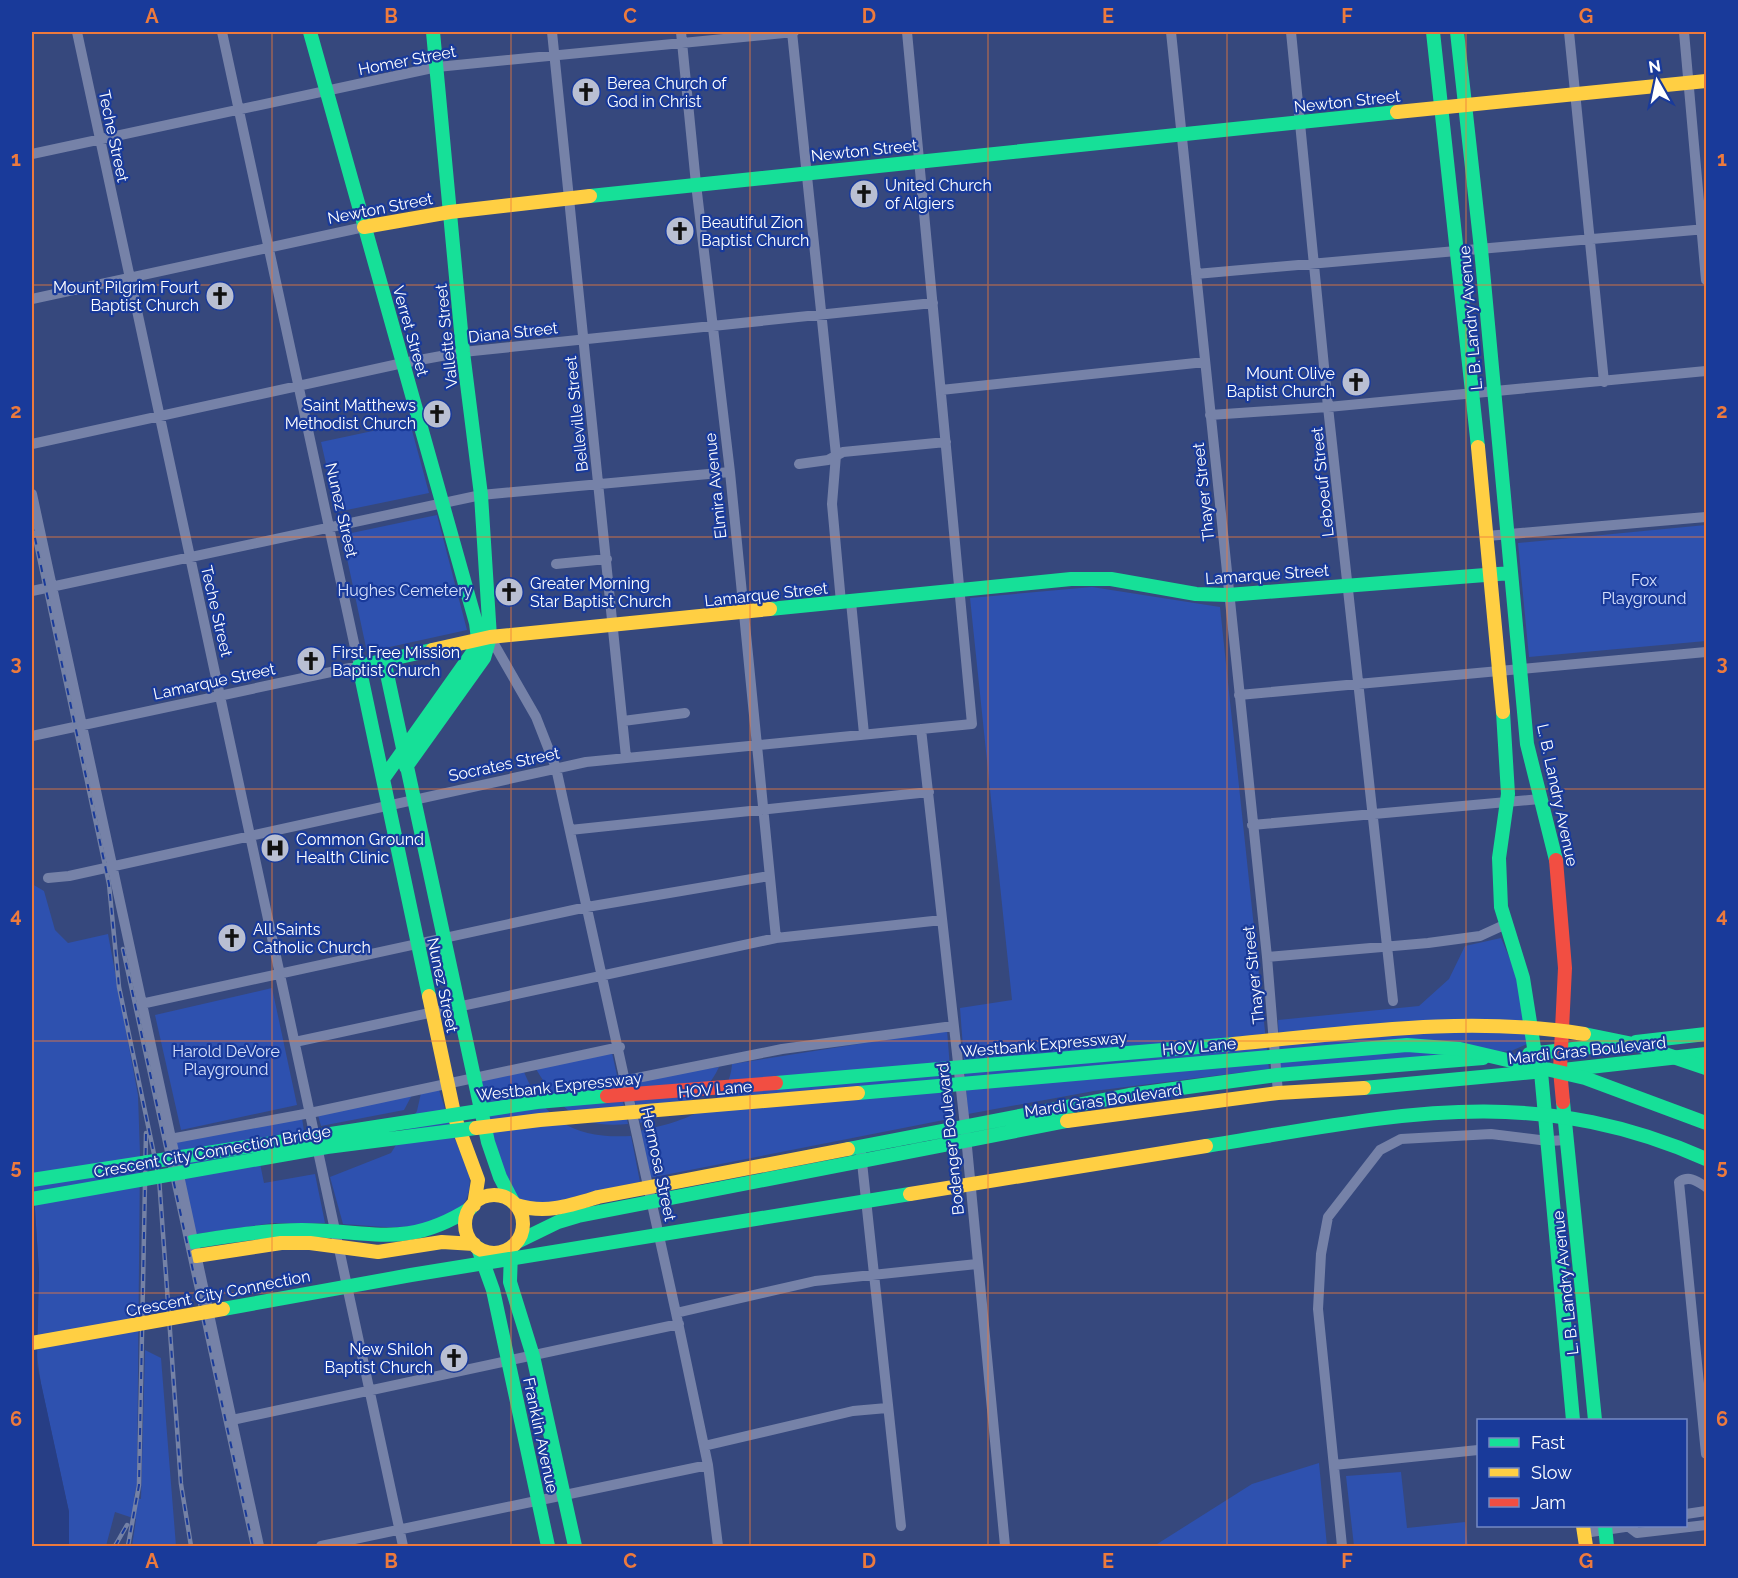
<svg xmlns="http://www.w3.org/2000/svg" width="1738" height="1578" viewBox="0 0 1738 1578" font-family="Raleway,sans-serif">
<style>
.green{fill:#2e51af}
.water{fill:#273e85}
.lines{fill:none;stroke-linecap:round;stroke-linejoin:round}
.street{stroke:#7682a8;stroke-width:10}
.fast{stroke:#16e098;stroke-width:14}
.slow{stroke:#ffcf43;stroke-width:14}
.jam{stroke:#f24e42;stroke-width:14}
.rail-casing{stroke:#7582a6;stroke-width:4.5}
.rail{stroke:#193a9a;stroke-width:2;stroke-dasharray:7;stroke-linecap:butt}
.fast-bridge{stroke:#16e098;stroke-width:14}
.slow-bridge{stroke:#ffcf43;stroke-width:14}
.jam-bridge{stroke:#f24e42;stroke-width:14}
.grid{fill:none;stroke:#ed7a3d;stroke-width:1.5;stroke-opacity:0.55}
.labels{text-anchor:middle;stroke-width:4.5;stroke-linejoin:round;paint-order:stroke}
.street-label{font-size:16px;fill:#fff;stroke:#193a9a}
.poi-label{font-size:16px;fill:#fff;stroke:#193a9a;text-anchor:start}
.park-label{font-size:16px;fill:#d6e0fc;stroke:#193a9a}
.neatline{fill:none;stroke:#ed7a3d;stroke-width:2}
.grid-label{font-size:20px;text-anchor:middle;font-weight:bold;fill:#ed7a3d}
</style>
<rect width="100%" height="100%" fill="#36487d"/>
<!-- green -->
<path class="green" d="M410,423l19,70 -92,19 -16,-70z
M437,515l30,115 -100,22 -25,-117z
M1706,525v116l-177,16 -11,-114z
M1092,587l128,20 49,462 -175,22 -126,23 -8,-106 52,-8 -42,-402z
M32,884l12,7 11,39 13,13 40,-9 30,161 2,60 -3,330 -3,12 7,2 4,-149 16,8 15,188h-44l4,-27 -21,-7 -9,34h-37v-34l-28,-128 -5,-35 3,-77 -7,-109z
M1501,938l15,35 11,71 -16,7 -231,17 -2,-48 141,-14 30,-27 16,-33z
M272,988l25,117 -116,25 -26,-115z
M947,1030l7,88 -305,60 -10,-47c38,-8 90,-21 93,-67z
M612,1053l16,71c-49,5 -67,-14 -92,-55z
M719,1067c-15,33 -47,46 -79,56l-10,-43z
M524,1072c21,51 54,67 107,64l9,46c-20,4 -42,8 -63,14 -15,4 -27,12 -44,11 -32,-2 -47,-99 -54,-126z
M439,1090c6,18 11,38 19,56 3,9 9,17 11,26 10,68 -84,55 -126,52l-13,-47 61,-24 26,-42 4,-18z
M412,1095l-8,15 -83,16 -3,-11z
M302,1118l2,13 -49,8 9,44 51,-9 10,49h-52l-77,11 -20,-92z
M1319,1463l8,83h-173l98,-62z
M1401,1472l6,56 58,-6 3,24h-114l-8,-70z"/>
<!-- water -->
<path class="water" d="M32,1163l7,109 -2,93 32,147v34h-37z"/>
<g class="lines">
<!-- street -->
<path class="street" d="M77,32l326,1514
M552,32l74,725
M681,32l15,152 34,288 46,466
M792,32l44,423 -4,49 9,98
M1171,32l96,925 11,136
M1291,32l37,375 65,594
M1569,32l35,350
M1684,32l22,248
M32,154l405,-87 357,-35
M1196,274l510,-45
M32,299l332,-72
M941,390l264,-28
M1210,415l118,-8 378,-36
M32,444l371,-81 60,-11 470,-49
M799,464l29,-4 15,-8 103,-10
M32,494l227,1052
M1487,536l219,-19
M556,564l51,-5
M32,591l449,-96 249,-23
M851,602l13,132
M490,637l46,80 20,51 120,545 32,152 10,81
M1239,695l467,-43
M623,721l62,-8
M921,729l44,397 40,420
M32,736l327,-70 -137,-634
M1252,825l288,-26
M570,830l359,-38
M48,878l21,-2 517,-114 386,-38 -65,-692
M1267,957l161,-14 52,-7 24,-11
M141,1004l446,-97 182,-31
M295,1042l481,-104 166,-18
M627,1080l155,-31 171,-23
M170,1139l140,-26 310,-66
M861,1153l40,373
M1706,1187c-9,-6 -17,-12 -27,-5l27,272
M676,1313l139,-32 162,-17
M232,1420l447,-96
M704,1446l149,-35 34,-3
M1334,1465l144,-15
M1686,1514l20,-3
M1629,1527l8,6 69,-8
M1584,1533l48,-7
M321,1546l387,-81
M1342,1546l-24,-237 3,-55 7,-37 52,-67 21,-11 90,-5 57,7 20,-1"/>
<!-- fast -->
<path class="fast" d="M310,32l166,591 2,16 -5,13 -90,127
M1433,32l45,415
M1457,32l24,217 46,495 29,116
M590,196l807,-84
M770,609l301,-30h40l85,15 32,1 283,-22
M384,660l104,482 12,35 13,25
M1503,712l5,82 -9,64 2,49 22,71 12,76 6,18 32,348
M406,767l78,-109 6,-21 -9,-142 -18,-143 -30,-320
M429,996l-70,-330 73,-16
M1636,1042l70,-8
M1529,1054l88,-10
M1563,1070l143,-16
M1364,1088l180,-17
M1563,1102l32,318
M848,1149l281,-54 148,-20 206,-17
M192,1242c36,-6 73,-12 110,-12 71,0 103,20 169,-22
M517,1242l41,-20 20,-6 489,-95
M478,1248l15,42 55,256
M511,1251l-1,31 23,74 42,190
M1605,1526l2,20"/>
<!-- slow -->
<path class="slow" d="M1397,112l309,-31
M364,227l86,-15 140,-16
M1478,447l25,265
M432,650l58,-13 280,-28
M429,996l26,122 23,62 -4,25
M1067,1121l211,-28 86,-5
M465 1224a29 29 0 1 1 58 0a29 29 0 1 1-58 0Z
M516,1205c30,9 53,1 82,-8l250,-48
M196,1256l85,-13h29l68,9 64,-10 32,2
M1583,1526l3,20"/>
<!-- jam -->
<path class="jam" d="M1556,860l9,108 -5,102 3,32"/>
<!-- rail casing -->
<g class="rail-casing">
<path id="rail" d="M32,524l77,360 10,103 40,191 22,306 10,62
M123,949l130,597
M115,1546l12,-21
M128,1546l11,-61 7,-352"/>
</g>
<!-- rail -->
<use href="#rail" class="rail"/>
<!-- fast-bridge -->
<path class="fast-bridge" d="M1584,1034l54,11 68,23
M776,1083l457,-39
M858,1093l549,-48 53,4 125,29 121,45
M1206,1146c183,-29 321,-66 500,13
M32,1180l505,-78 70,-6
M32,1199l295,-52 149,-19
M223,1309l188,-34 499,-81"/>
<!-- slow-bridge -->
<path class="slow-bridge" d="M1233,1044c117,-11 234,-29 351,-10
M476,1128l64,-8 318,-27
M910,1194l296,-48
M32,1343l191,-34"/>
<!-- jam-bridge -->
<path class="jam-bridge" d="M607,1096l169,-13"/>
</g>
<!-- grid -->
<path class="grid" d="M272,32v1514M511,32v1514M750,32v1514M988,32v1514M1227,32v1514M1466,32v1514M32,285h1674M32,537h1674M32,789h1674M32,1041h1674M32,1293h1674"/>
<!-- icons -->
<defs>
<g id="church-disc" transform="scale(1.5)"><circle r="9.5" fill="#b9bfd2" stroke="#193a9a"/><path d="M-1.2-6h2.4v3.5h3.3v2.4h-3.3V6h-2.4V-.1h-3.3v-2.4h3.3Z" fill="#111"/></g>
<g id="hospital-disc" transform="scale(1.5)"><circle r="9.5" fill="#b9bfd2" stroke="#193a9a"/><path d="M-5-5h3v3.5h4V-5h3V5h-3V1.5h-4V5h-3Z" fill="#111"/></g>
</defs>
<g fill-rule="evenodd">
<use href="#church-disc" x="586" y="92"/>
<use href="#church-disc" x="864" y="194"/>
<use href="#church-disc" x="680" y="231"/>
<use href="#church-disc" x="220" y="296"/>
<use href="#church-disc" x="1356" y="382"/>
<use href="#church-disc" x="437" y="414"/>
<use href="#church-disc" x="509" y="592"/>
<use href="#church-disc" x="311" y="661"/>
<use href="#hospital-disc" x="275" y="848"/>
<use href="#church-disc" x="232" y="938"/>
<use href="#church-disc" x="454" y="1358"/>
</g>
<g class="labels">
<!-- street labels -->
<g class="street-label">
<text transform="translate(407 60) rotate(-11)" y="6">Homer Street</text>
<text transform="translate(1347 101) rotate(-6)" y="6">Newton Street</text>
<text transform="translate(114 136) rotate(78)" y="6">Teche Street</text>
<text transform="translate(864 150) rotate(-6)" y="6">Newton Street</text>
<text transform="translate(380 208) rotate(-11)" y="6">Newton Street</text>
<text transform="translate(1470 318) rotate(-95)" y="6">L. B. Landry Avenue</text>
<text transform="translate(411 331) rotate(74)" y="6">Verret Street</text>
<text transform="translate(513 332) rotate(-6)" y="6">Diana Street</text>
<text transform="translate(446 336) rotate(-96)" y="6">Vallette Street</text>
<text transform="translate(576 414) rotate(-96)" y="6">Belleville Street</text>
<text transform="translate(1322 482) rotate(-96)" y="6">Leboeuf Street</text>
<text transform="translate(715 486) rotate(-96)" y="6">Elmira Avenue</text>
<text transform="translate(1203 492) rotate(-96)" y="6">Thayer Street</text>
<text transform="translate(342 510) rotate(77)" y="6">Nunez Street</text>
<text transform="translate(1267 574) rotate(-4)" y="6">Lamarque Street</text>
<text transform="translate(766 594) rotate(-6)" y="6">Lamarque Street</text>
<text transform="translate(217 611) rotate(77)" y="6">Teche Street</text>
<text transform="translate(214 681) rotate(-12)" y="6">Lamarque Street</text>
<text transform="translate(504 764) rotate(-12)" y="6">Socrates Street</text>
<text transform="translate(1558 795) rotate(78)" y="6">L. B. Landry Avenue</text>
<text transform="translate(1253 975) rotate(-96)" y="6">Thayer Street</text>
<text transform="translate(443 985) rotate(78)" y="6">Nunez Street</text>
<text transform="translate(1044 1044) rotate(-5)" y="6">Westbank Expressway</text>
<text transform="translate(1199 1046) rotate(-5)" y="6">HOV Lane</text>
<text transform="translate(1587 1050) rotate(-6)" y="6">Mardi Gras Boulevard</text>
<text transform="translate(559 1086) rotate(-6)" y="6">Westbank Expressway</text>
<text transform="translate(715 1089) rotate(-5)" y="6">HOV Lane</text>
<text transform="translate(1103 1100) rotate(-8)" y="6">Mardi Gras Boulevard</text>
<text transform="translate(950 1139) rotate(-96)" y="6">Bodenger Boulevard</text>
<text transform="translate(212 1151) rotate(-10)" y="6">Crescent City Connection Bridge</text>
<text transform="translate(659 1164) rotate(78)" y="6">Hermosa Street</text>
<text transform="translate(1565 1283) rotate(-96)" y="6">L. B. Landry Avenue</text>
<text transform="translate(218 1293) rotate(-11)" y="6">Crescent City Connection</text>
<text transform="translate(541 1435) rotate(78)" y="6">Franklin Avenue</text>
</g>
<!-- poi labels -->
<g class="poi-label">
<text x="607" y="89">Berea Church of<tspan x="607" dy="18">God in Christ</tspan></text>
<text x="885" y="191">United Church<tspan x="885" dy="18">of Algiers</tspan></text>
<text x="701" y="228">Beautiful Zion<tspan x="701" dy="18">Baptist Church</tspan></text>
<text x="199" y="293" text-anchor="end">Mount Pilgrim Fourt<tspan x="199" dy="18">Baptist Church</tspan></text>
<text x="1335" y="379" text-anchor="end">Mount Olive<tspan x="1335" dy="18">Baptist Church</tspan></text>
<text x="416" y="411" text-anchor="end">Saint Matthews<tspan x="416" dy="18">Methodist Church</tspan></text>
<text x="530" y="589">Greater Morning<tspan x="530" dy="18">Star Baptist Church</tspan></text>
<text x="332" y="658">First Free Mission<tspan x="332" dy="18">Baptist Church</tspan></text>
<text x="296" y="845">Common Ground<tspan x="296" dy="18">Health Clinic</tspan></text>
<text x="253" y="935">All Saints<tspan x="253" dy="18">Catholic Church</tspan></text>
<text x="433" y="1355" text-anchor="end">New Shiloh<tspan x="433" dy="18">Baptist Church</tspan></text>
</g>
<!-- park labels -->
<g class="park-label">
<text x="1644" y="586">Fox<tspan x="1644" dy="18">Playground</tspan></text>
<text x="405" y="596">Hughes Cemetery</text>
<text x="226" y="1057">Harold DeVore<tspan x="226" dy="18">Playground</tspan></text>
</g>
</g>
<!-- border -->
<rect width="1738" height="1578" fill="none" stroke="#193a9a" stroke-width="66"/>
<!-- legend -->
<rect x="1477" y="1419" width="210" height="108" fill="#193a9a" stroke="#7589c2" stroke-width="1.5"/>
<rect x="1489" y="1438" width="30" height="9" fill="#16e098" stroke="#7589c2" stroke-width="1.5"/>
<text x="1531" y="1449" font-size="18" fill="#ffffff">Fast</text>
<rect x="1489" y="1468" width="30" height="9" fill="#ffcf43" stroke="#7589c2" stroke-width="1.5"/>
<text x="1531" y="1479" font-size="18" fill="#ffffff">Slow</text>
<rect x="1489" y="1498" width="30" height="9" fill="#f24e42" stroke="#7589c2" stroke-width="1.5"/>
<text x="1531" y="1509" font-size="18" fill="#ffffff">Jam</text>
<!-- north arrow -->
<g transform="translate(1657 81) rotate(351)" stroke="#193a9a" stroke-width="4.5" paint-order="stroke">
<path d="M0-4.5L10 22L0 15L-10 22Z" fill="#ffffff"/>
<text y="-9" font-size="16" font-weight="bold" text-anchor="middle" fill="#ffffff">N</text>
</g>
<rect x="33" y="33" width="1672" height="1512" class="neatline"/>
<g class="grid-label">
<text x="152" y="23">A</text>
<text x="391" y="23">B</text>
<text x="630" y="23">C</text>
<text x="869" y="23">D</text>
<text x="1108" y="23">E</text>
<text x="1347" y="23">F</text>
<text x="1586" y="23">G</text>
<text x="16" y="166">1</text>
<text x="1722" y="166">1</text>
<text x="16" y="418">2</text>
<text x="1722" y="418">2</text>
<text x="16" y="670">3</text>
<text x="1722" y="670">3</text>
<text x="16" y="922">4</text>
<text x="1722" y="922">4</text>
<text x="16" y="1174">5</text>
<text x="1722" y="1174">5</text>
<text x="16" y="1426">6</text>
<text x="1722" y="1426">6</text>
<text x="152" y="1568">A</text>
<text x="391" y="1568">B</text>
<text x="630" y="1568">C</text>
<text x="869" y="1568">D</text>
<text x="1108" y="1568">E</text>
<text x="1347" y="1568">F</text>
<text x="1586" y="1568">G</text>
</g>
</svg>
